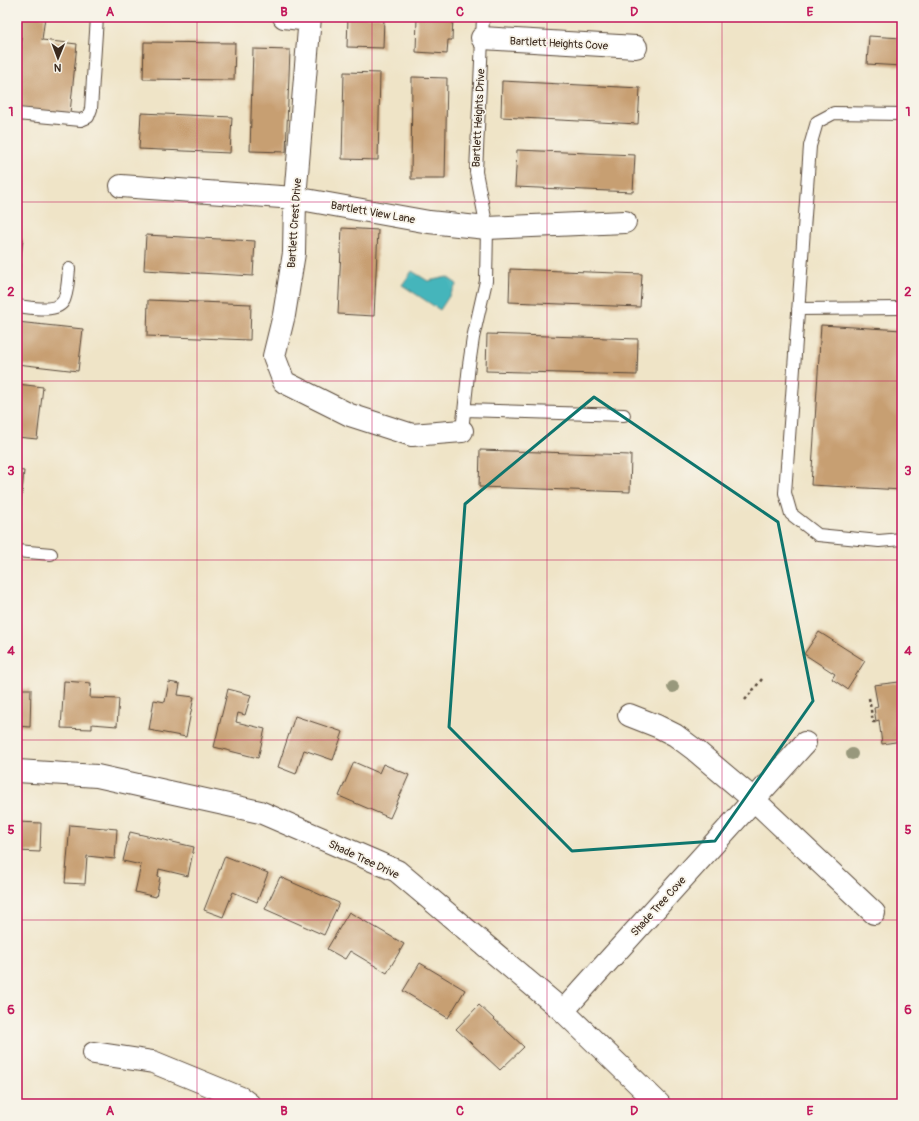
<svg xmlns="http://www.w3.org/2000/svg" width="919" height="1121" viewBox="0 0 919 1121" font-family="Pangolin,sans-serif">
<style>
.water{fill:#45b5bb;stroke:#40706c}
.building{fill:#c79f72}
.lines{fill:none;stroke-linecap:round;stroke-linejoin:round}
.service-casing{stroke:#564637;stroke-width:14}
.minor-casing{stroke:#564637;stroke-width:24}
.path{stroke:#564637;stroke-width:2.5;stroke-dasharray:3 3;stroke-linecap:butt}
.service{stroke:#fff;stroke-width:12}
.minor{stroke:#fff;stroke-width:22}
.tree{fill:#98987b}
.marked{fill:none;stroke:#0f766e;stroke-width:3;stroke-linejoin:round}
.grid{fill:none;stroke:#c2185b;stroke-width:1;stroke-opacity:0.55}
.labels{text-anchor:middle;stroke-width:3.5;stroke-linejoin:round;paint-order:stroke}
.street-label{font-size:11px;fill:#3b2a1e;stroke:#f7f3e8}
.neatline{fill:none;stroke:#c2185b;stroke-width:1.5}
.grid-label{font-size:13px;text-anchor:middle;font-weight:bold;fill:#c2185b}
</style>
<rect width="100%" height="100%" fill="#f7f3e8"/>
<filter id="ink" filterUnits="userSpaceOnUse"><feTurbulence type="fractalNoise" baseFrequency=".025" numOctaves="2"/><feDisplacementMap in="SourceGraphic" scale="8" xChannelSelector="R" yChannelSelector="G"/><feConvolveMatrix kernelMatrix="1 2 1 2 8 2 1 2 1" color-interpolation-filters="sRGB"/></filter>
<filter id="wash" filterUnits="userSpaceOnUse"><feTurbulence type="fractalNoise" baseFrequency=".012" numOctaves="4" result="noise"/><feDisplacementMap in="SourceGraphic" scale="16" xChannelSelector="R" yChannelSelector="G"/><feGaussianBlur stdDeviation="0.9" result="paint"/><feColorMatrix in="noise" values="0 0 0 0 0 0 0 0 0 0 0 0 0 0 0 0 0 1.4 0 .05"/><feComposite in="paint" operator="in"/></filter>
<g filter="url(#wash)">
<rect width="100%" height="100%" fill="#efe4c7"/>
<!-- water -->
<path class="water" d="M412,271l16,10 19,-4 10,7 -17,26 -38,-25z"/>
<g id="blocks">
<!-- building -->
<path class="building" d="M17,17h28l-3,23 35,4 -7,69 -53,-5v-24l5,-46h-5z
M348,17h36l-1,31 -36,-1z
M417,17h36l-1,23h-4l-1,14 -31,-2z
M869,36l33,2v28l-35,-2z
M144,42l91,1 -1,37 -91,-1z
M253,49l37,1 -4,102 -36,-1z
M344,72l36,1 -2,87 -36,-1z
M412,77l35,1 -2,101h-34z
M502,81l138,7 -2,36 -137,-7z
M141,113l91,4 -2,36 -91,-4z
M517,150l118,5 -2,37 -118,-5z
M342,228l36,2 -4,86 -36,-2z
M146,235l109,6 -2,35 -109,-6z
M17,238l6,1 -5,43h-1z
M510,269l132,5 -2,33 -131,-5z
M148,300l103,4 -1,36 -103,-4z
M17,322l66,7 -5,42 -61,-7z
M821,325l81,5v160l-91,-5z
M487,334l151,5 -1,36 -151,-4z
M17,384l26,3 -6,52 -20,-2z
M480,450l151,5 -1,37 -151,-5z
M17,470l7,1 -4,43h-3z
M819,632l46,29 -18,28 -15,-10 3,-5 -31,-20z
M64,681l27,2 -1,15 29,1 -2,27 -25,-2v5l-31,-1z
M169,682l11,2 -2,11 16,2 -8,40 -37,-7 5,-30 11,2z
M899,682l3,21v38l-20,3 -3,-24 -3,1 -2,-13 4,-1 -4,-22z
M17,689h14l-1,38 -13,-1z
M228,689l23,6 -6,20 -7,-2 -2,9 29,7 -7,29 -44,-11z
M295,716l48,16 -10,28 -29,-10 -8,24 -18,-7z
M354,762l25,11 4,-9 26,11 -19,43 -51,-22z
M17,822l24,1 -1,29 -23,-1z
M70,825l47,4 -2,30 -28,-3 -2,28 -20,-1z
M130,832l64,15 -6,29 -29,-7 -1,7 2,1 -4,20 -21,-5 6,-27 -18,-4z
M225,856l43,17 -11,29 -24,-10 -10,25 -19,-7z
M280,877l59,26 -15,32 -59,-26z
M349,912l55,32 -17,29 -37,-22 -5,8 -18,-10z
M420,963l45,27 -17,28 -45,-27z
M479,1005l45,42 -24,23 -44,-41z"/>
</g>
</g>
<g filter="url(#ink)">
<use href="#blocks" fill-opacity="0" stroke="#564637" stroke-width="1"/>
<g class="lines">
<!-- service casing -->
<g class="service-casing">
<path id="service" d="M17,114l64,6 7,-3 3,-8 6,-92
M902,114l-68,-1 -17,9 -7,24 -25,347 6,21 27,21 61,6 23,-2
M17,306c13,1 44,9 48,-9 3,-9 3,-19 4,-28
M798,309l104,-1
M464,410l160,5
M462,431l7,-66 4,-27 13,-57 1,-53 -11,-56 7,-155
M17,551l34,3"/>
</g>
<!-- minor casing -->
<g class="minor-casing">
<path id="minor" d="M284,17l25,3
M310,17l-15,181 -1,55 -10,62 -10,41 10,26 66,33 62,20 50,-4
M482,38l154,9
M121,186l174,12 134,24 58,6 138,-6
M629,715l28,11 18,9 20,15 58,49 121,114
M17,771l80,5 163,36 137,59 166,140 96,93
M563,1011l242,-268
M94,1053l59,9 88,36 8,6"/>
</g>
<!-- path -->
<path class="path" d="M869,698l4,24h5
M745,700l17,-21"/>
<!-- service -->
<use href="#service" class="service"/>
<!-- minor -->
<use href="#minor" class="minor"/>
</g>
<!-- trees -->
<g class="tree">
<circle cx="673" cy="687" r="6"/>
<circle cx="852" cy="754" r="6"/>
</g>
</g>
<!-- marked area -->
<path class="marked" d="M594,397l184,125 35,179 -98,140 -143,10 -123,-124 16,-223z"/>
<!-- grid -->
<path class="grid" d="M197,17v1087M372,17v1087M547,17v1087M722,17v1087M17,202h885M17,381h885M17,560h885M17,740h885M17,920h885"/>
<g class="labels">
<!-- street labels -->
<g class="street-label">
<text transform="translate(559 43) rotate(3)" y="4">Bartlett Heights Cove</text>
<text transform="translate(478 118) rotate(-87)" y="4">Bartlett Heights Drive</text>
<text transform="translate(373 212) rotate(10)" y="4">Bartlett View Lane</text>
<text transform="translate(294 223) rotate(-86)" y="4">Bartlett Crest Drive</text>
<text transform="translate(364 859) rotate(25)" y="4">Shade Tree Drive</text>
<text transform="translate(658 906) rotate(-48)" y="4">Shade Tree Cove</text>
</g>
</g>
<!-- margin -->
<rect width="919" height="1121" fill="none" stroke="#f7f3e8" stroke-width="44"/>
<!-- north arrow -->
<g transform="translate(58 58) rotate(181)" stroke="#f7f3e8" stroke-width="3" paint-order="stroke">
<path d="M0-3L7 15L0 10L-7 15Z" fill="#3b2a1e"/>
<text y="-6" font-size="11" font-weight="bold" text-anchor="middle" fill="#3b2a1e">N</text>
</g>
<rect x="22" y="22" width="875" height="1077" class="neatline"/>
<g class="grid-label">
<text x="110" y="16">A</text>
<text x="284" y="16">B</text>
<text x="460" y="16">C</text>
<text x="634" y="16">D</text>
<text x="810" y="16">E</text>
<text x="11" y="116">1</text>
<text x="908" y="116">1</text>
<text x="11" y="296">2</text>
<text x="908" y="296">2</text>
<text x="11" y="475">3</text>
<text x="908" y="475">3</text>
<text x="11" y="655">4</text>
<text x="908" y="655">4</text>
<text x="11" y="834">5</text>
<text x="908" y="834">5</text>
<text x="11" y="1014">6</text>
<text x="908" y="1014">6</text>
<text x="110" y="1115">A</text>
<text x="284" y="1115">B</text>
<text x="460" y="1115">C</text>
<text x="634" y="1115">D</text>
<text x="810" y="1115">E</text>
</g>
</svg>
